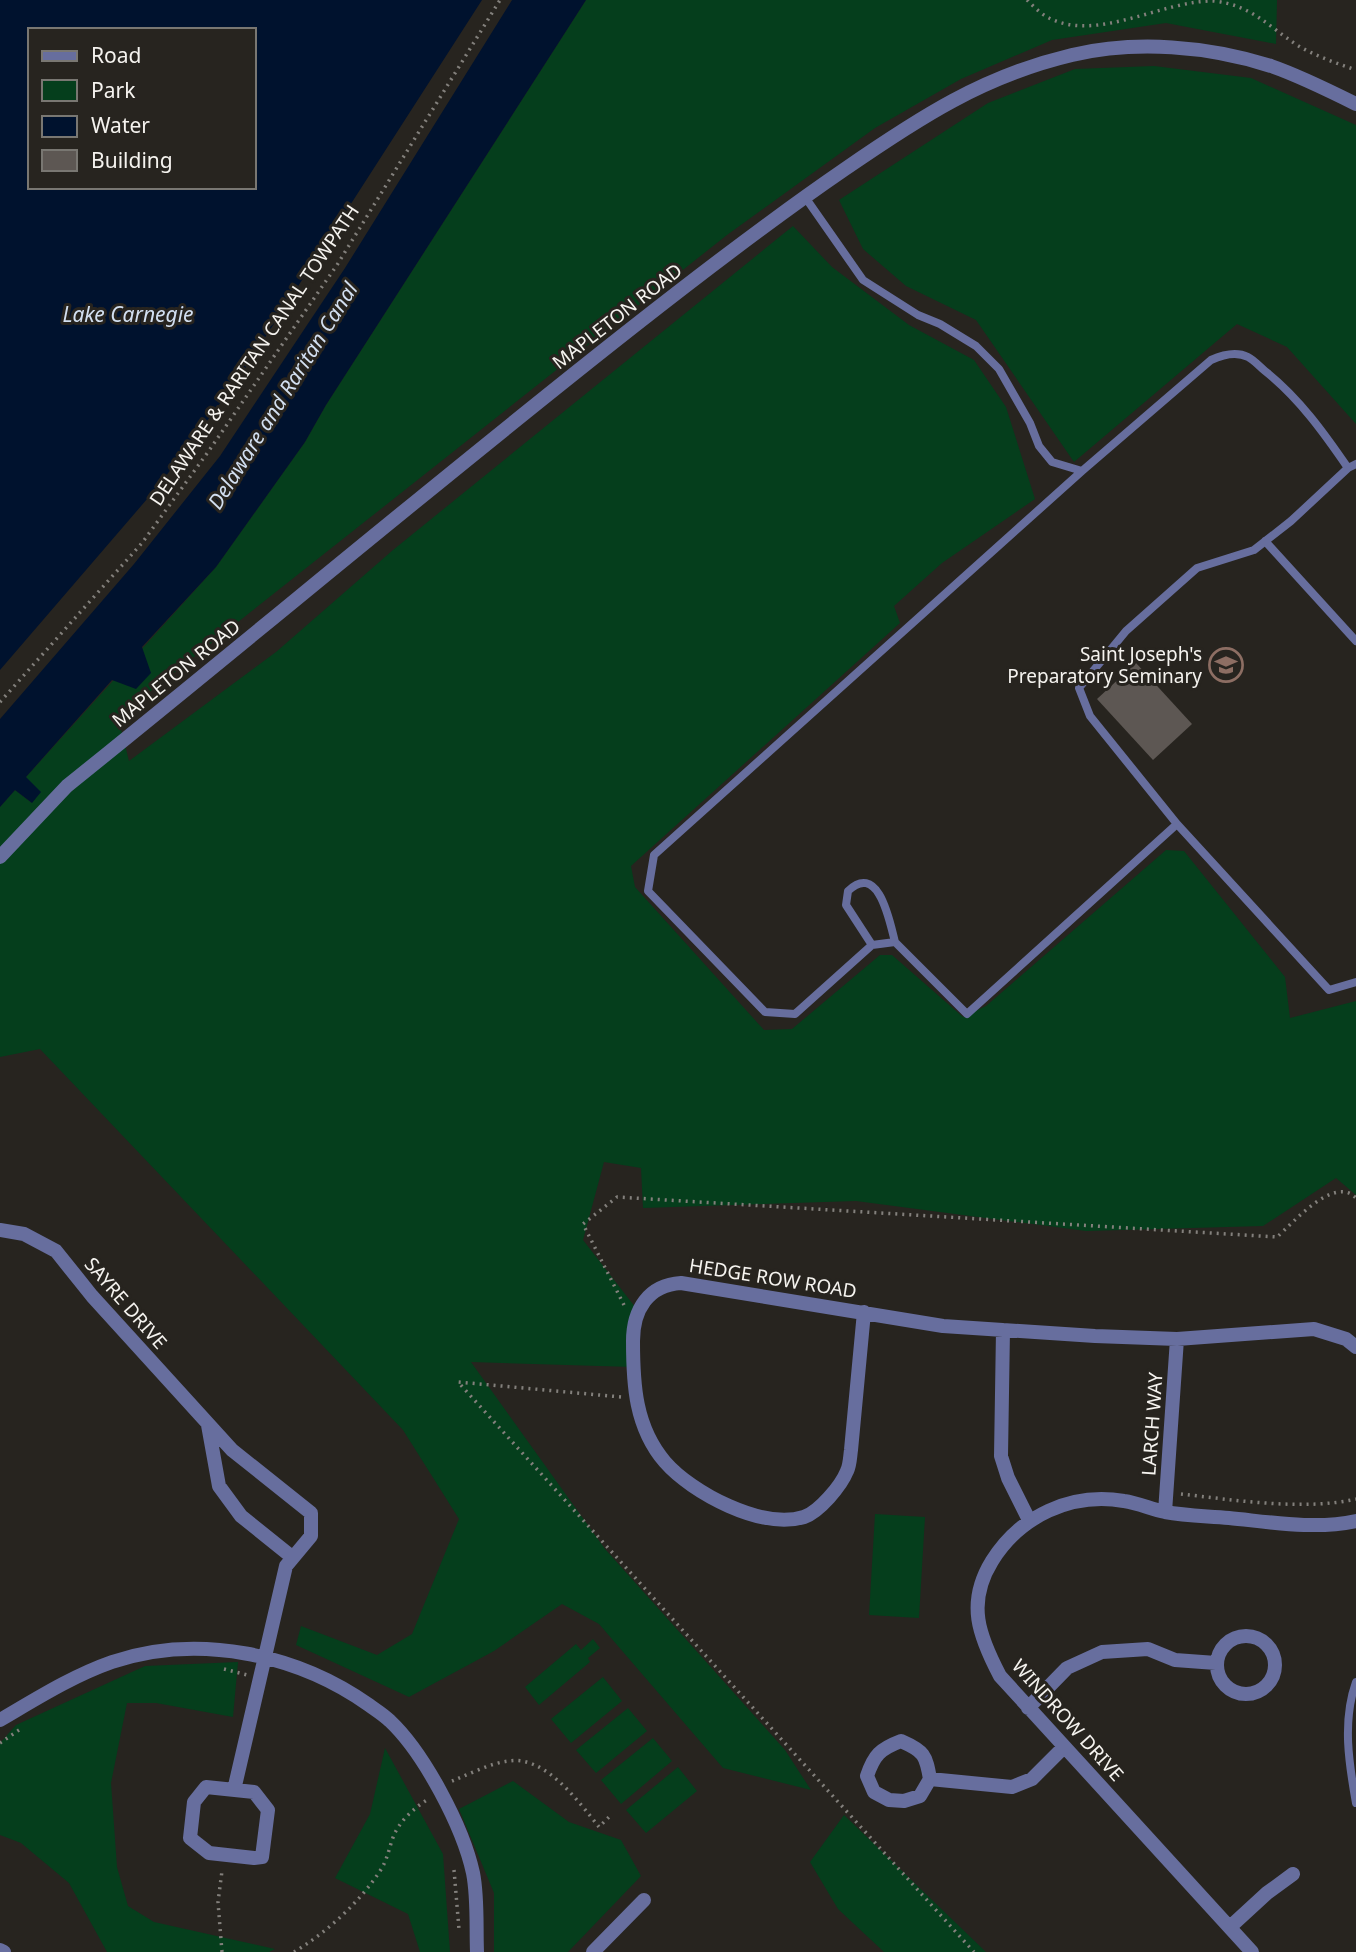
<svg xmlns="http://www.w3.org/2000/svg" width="1356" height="1952" viewBox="0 0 1356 1952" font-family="'Noto Sans',sans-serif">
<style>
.green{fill:#053e1c}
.water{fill:#00122e;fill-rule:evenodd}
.building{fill:#5d5753}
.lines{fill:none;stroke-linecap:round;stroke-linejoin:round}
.path{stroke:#83807c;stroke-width:3.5;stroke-dasharray:2 5;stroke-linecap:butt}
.service{stroke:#676e9e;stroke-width:8}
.minor{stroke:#676e9e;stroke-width:14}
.labels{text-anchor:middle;stroke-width:6;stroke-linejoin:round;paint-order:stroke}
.street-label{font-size:19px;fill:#f5f3ef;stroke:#27241f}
.poi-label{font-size:19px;fill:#f5f3ef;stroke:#27241f;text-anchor:end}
.water-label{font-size:21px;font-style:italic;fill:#d2dff0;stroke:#27241f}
</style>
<rect width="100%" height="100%" fill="#27241f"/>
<!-- green -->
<path class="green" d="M586,0h691l-1,44 -110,-21 -114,17 -91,39 -86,49 -148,107 -609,482 11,44 147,-109 117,-102 400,-324 39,41 77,58 65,35 32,47 29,92 -93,64 -48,43 6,17 -269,243 4,21 129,143 28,-1 88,-74h12l71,62 23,-11 180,-156 18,1 101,126 5,41 66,-17v194l-20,-17 -73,48 -177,5 -230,-30 -213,7 -2,-40 -37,-6 -21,78 56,72 -6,55 -162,-5 134,187 180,201 26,40 -88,-22 -124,-144 -37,-20 -68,47 -85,46 -113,-52 5,-19 76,29 35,-21 47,-115 -56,-89 -363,-381 -40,8v-250l15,-17 17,13 -6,-26 190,-210 89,-125 21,-37z
M1154,66l97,12 105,47v299l-69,-77 -50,-23 -163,138 -98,-142 -70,-34 -43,-37 -24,-49 149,-97 87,-34z
M875,1514l50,3 -6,101 -50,-3z
M593,1639l7,9 -12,10 2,4 -51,43 -14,-18 51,-43 5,6z
M238,1662l-5,55 -77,-14h-29l-16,80 6,84 11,39 26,16 121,27 -6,3h-162l-38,-69 -48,-40 -21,-8v-92l16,-18 129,-59z
M603,1677l19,24 -51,42 -20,-24z
M628,1708l19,23 -51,42 -20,-23z
M653,1738l19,23 -51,43 -20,-24z
M385,1748l58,106 7,98h-30l-12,-38 -73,-36 35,-64z
M678,1767l19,24 -51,42 -20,-23z
M513,1781l56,41 52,18 20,36 -73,76h-74v-59l-35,-84z
M844,1815l142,137h-102l-46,-43 -28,-47z"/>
<!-- water -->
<path class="water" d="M0,0h482l-243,378 -79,106 -160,186zM30,30h224v157h-224z
M512,0h74l-260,405 -21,37 -89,125 -74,80 9,26 -15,16 -24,-9 -86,97 15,15 -9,11 -17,-13 -15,17v-88l134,-155 86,-108 125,-188z"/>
<!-- building -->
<path class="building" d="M1136,663l56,61 -39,36 -56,-61z"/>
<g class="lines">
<!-- path -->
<path class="path" d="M1027,0c6,6 13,13 20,17 49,27 115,-17 167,-16 37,4 54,25 83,44 18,11 39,18 59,25
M0,702l142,-159 66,-91 129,-187 163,-265
M624,1305l-41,-81 34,-27 660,40c17,-15 57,-62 79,-39
M621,1397l-163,-15 516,570
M1181,1494c53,6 123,17 175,5
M224,1669l23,6
M0,1743l22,-15
M452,1781c18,-7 38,-18 57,-20 36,-6 70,41 90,66l11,-11
M454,1870l5,59
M222,1952l-4,-50 4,-31
M294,1952c32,-19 65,-49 86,-81 8,-12 9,-24 14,-36 6,-14 20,-27 33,-35"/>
<!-- service -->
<path class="service" d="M805,197l58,83 55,35 22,9 36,22 23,23 31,54 9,23 13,16 30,9 129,-111c11,-5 25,-9 37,-3 6,3 12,10 17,14 34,27 59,62 83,97
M1082,471l-428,384 -6,36 117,121 30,2 77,-69 23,-3 72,72 210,-190 152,166 27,-8
M1265,541l91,100
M1177,824l-87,-108 -11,-28 47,-57 71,-63 57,-18 37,-29 57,-53 8,-4
M872,945l-26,-40 2,-14c31,-30 42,32 47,51
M1356,1682c-14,39 -7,82 0,121"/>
<!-- minor -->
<path class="minor" d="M0,857l67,-71c189,-152 375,-309 566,-459 70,-55 139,-108 212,-158 74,-51 138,-93 227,-114 64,-15 136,-9 199,11 29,10 57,24 85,38
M0,1230l24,4 32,17 36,45 140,154 79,63v23l-25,30 -52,224
M864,1312l-13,138c-1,7 -1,15 -4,21 -6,15 -28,41 -43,46 -42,13 -112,-24 -139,-55 -30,-35 -32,-78 -32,-121 0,-31 15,-56 48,-58l262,43 152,10 82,3 137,-10 32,10 10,8
M1003,1330l-2,126 7,22 21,42
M208,1425l11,61 22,30 51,41
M1165,1512l12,-173
M1217 1665a29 29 0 1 1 58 0a29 29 0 1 1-58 0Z
M1028,1708l39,-40 35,-16 46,-3 27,11 41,3
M0,1720c36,-21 72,-44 112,-58 86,-29 185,-8 257,43 7,5 15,10 21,16 34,32 73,106 83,152 5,25 3,54 4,79
M901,1741c23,10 25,14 29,38l-10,17 -16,5 -15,-1 -15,-8 -7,-16c7,-21 13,-27 34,-35z
M930,1779l82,8 20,-8 32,-32
M206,1787l48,5 14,18 -6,47 -8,1 -45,-5 -19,-15 4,-36z
M1230,1927l37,-34 26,-19
M0,1950l4,2
M593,1952l51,-52
M1252,1952l-252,-276c-21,-40 -34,-73 -8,-115 28,-45 79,-69 132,-60 14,2 27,8 41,11 21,4 43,4 64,6 41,4 86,12 127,3"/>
</g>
<!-- icons -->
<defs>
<g id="school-ring" transform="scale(1.75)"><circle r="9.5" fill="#27241f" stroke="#8d6e63" stroke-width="1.5"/><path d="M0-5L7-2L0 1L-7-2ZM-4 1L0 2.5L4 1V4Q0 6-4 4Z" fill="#8d6e63"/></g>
</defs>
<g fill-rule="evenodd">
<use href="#school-ring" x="1226" y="665"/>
</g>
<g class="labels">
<!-- street labels -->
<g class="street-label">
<text transform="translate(617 316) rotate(-38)" y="7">MAPLETON ROAD</text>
<text transform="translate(254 355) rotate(-56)" y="7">DELAWARE &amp; RARITAN CANAL TOWPATH</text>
<text transform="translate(176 673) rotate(-39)" y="7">MAPLETON ROAD</text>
<text transform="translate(773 1278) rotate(9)" y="7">HEDGE ROW ROAD</text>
<text transform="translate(126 1303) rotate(49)" y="7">SAYRE DRIVE</text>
<text transform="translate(1152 1424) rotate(-86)" y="7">LARCH WAY</text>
<text transform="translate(1068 1720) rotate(48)" y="7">WINDROW DRIVE</text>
</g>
<!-- poi labels -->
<g class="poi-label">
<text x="1202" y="661">Saint Joseph's<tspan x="1202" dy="22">Preparatory Seminary</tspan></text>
</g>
<!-- water labels -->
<g class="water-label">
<text x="128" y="322">Lake Carnegie</text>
<text transform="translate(283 396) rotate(-58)" y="7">Delaware and Raritan Canal</text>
</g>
</g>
<!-- legend -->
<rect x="28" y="28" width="228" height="161" fill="#27241f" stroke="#797772" stroke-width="2"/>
<rect x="42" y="51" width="35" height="10" fill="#676e9e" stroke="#797772" stroke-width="2"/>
<text x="91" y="63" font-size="21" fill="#f5f3ef">Road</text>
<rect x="42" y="80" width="35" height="21" fill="#053e1c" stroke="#797772" stroke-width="2"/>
<text x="91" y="98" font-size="21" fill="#f5f3ef">Park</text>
<rect x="42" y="116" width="35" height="21" fill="#00122e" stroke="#797772" stroke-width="2"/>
<text x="91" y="133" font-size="21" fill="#f5f3ef">Water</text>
<rect x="42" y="150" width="35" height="21" fill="#5d5753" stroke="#797772" stroke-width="2"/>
<text x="91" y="168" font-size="21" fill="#f5f3ef">Building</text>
</svg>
